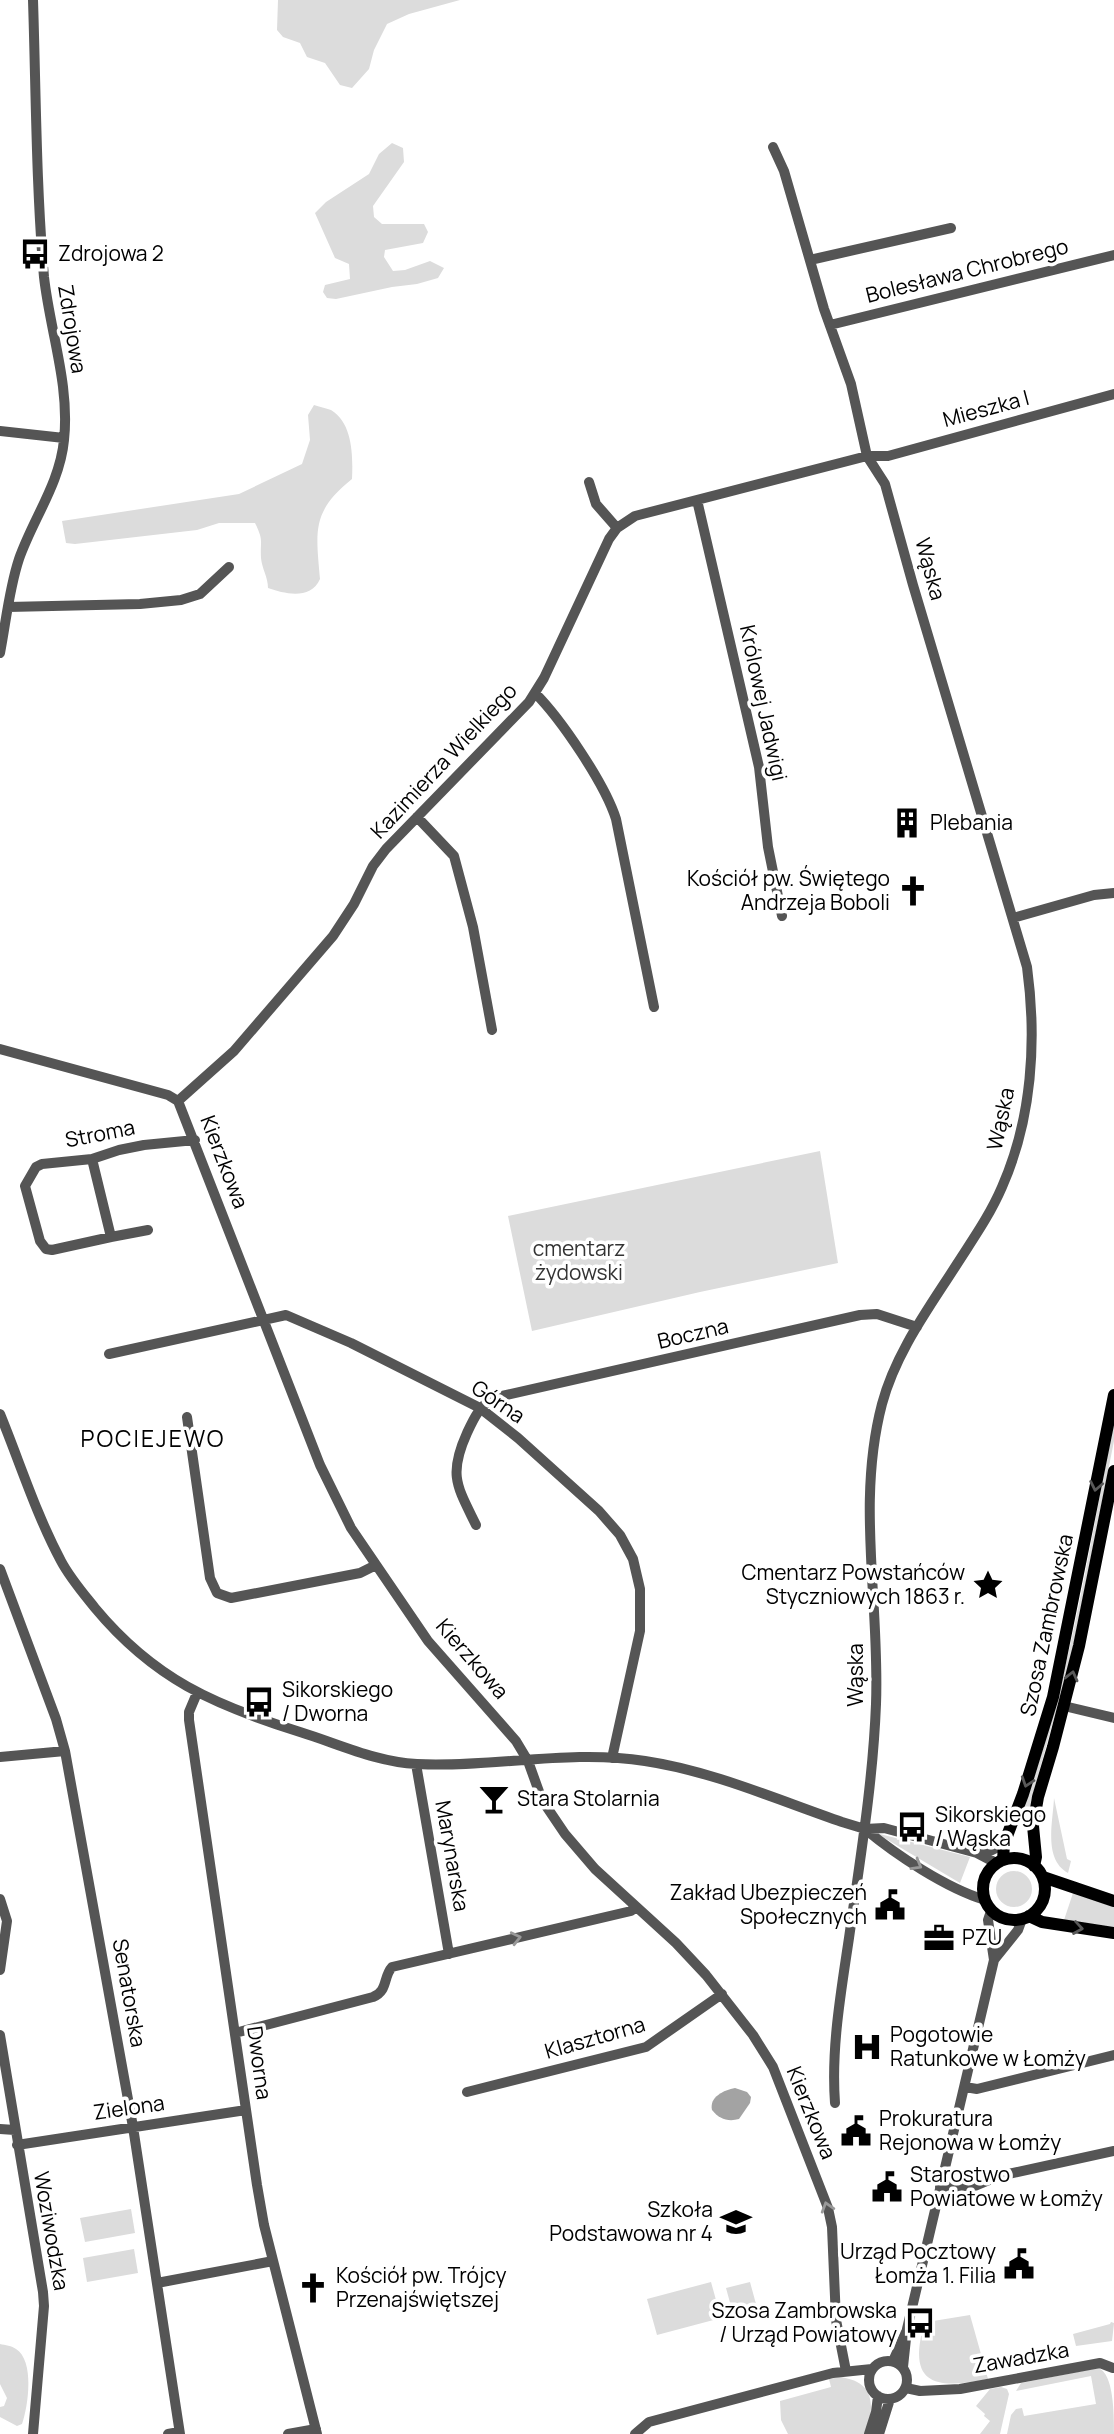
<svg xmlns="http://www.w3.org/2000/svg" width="1114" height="2434" viewBox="0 0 1114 2434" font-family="Manrope,sans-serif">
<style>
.green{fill:#dcdcdc}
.water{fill:#a3a3a3}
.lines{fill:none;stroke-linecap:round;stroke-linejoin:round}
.minor{stroke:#555;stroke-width:10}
.major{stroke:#000;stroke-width:12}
.oneway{stroke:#595959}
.oneway2{stroke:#999}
.labels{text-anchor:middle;stroke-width:7;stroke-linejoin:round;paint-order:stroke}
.poi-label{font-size:21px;fill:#000;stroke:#fff;text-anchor:start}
.street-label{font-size:21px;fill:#000;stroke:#fff}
.park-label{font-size:21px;fill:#333;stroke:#fff}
.neighbourhood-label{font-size:23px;letter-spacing:2px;fill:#000;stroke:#fff}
</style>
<rect width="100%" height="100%" fill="#fff"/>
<!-- green -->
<path class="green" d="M278,0h182l-51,14 -22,10 -13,26 -5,19 -17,19 -12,-3 -15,-22 -18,-6 -7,-14 -17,-6 -6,-7z
M392,143l11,5 1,14 -31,44 1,11 8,7h42l4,8 -5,11 -38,7 -1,7 9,14 12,-1 25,-9 14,7 -6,10 -21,6 -25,3 -56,12 -9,-1 -4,-6 2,-7 25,-6 -1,-15 -14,-6 -20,-45 11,-11 43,-28 10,-20z
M314,405c5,2 12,3 17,5 22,13 22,47 21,69 -41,33 -36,52 -32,100 -9,21 -35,15 -52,9 0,-11 -6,-19 -7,-30 -1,-18 3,-17 -6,-35h-36l-22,7 -122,14 -9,-1 -4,-22 177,-27 63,-30 8,-24 -2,-25z
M820,1151l18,112 -138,29 -168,39 -24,-115z
M1114,1423v18l-43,216 -40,144 -2,17 -5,3 -4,-5c49,-126 67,-261 94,-393z
M1054,1798l13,61 4,2 -3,12c-25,-14 -15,-51 -14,-75z
M876,1833l94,24 -10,26z
M996 1889a18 18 0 1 1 36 0a18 18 0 1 1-36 0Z
M1073,1893l41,14v20l-50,-7z
M131,2209l4,24 -50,9 -5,-24z
M134,2249l4,24 -51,9 -4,-24z
M711,2282l10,36 -64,17 -10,-36z
M750,2282l6,22 -24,6 -6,-22z
M970,2315l18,64c-42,8 -80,12 -66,-47l3,1 2,-11z
M1111,2322l3,1 -2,18 -36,5 -3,-12 37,-10z
M0,2344c5,1 12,2 16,5 19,12 12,58 6,75l-5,2 -17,-9v-10l4,-1 3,-8 -7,-14z
M1098,2368c16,5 16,47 16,66h-107l4,-19 5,-6 6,-1 2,8 72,-12 -5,-28 -75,15 5,-8z
M839,2377c36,4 36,28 27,57h-78l-7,-14 -1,-19 51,-14 -2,-8z
M1001,2387l6,2 2,5 -9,40h-20l10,-13 -6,-5 1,-2 -9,-8 14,-17z"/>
<!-- water -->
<path class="water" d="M735,2088l12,4 4,5 -1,6 -11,16c-11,3 -20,0 -27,-9 -3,-13 12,-20 23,-22z"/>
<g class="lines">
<!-- minor -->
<path class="minor" d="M773,147l11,24 40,138 27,75 16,72 18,28 28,101 114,382c10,74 5,152 -25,220 -12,28 -29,52 -45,77 -28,44 -61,88 -75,140 -26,99 -2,199 -6,300 -3,78 -16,156 -27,234 -8,54 -18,110 -14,165
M810,260l141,-32
M830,325l284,-70
M0,431l64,7
M589,482l7,22 21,24
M697,500l62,267 9,80 14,69
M8,607l132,-3 41,-4 19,-6 29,-27
M0,653c6,-31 9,-64 19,-94 14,-40 41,-76 45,-119 6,-55 -14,-109 -20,-163 -8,-92 -8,-185 -11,-277
M535,693c26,26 70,91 81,126l38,188
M417,817l37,39 19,71 19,103
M1013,918l81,-23 20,-2
M0,1049l168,46 10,6 142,364 31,63 77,113 88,100 12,20 14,39 23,34 30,35 81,74 30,32 47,60 20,32 55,141 4,19 4,93 10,51
M178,1101l56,-50 99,-115 21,-32 19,-38 13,-17 143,-147 15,-24 65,-139 8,-11 18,-12 232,-60h21l226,-62
M92,1159l19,78 -59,13 -6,-1 -6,-8 -15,-55 11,-19 6,-3 50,-5 27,-9 25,-5 51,-5
M111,1237l37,-7
M109,1354l177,-39 65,28 129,65 38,30 81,73 21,24 13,24 7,30v42l-28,127
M0,1414c20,49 36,100 61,147 9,17 22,32 34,47 59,71 119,97 205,124 39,12 76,30 117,32 76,4 152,-15 228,-3 67,10 133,39 197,61l23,7 19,-1 93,25 19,10
M187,1417l23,161 7,15 14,5 129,-25 16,-8
M476,1525c-19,-39 -28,-50 -9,-92 7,-15 12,-26 26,-35l367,-83 17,-1 40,13
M0,1569l56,150 9,32 68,376 47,307
M197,1693l-8,19v8l68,465 7,40 53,209
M1064,1706l50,12
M0,1757l65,-6
M416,1764l33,190
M865,1829c31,26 81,59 120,71
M982,1855l22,-11
M0,1899l7,22 -7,49
M994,1960l24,-30 4,-11
M235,2033l138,-36c15,-6 10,-20 19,-30l239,-56 4,-4
M0,2035l43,257 1,14 -11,128
M965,2087l12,2 137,-34
M467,2092l179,-45 76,-53
M0,2129l15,1
M17,2145l229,-35
M940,2187l35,-1 24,-10 115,-25
M157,2283l116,-22
M869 2380a19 19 0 1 1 38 0a19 19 0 1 1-38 0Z
M893,2361l13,-29
M903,2367l4,-38 87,-369 -6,-40 3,-9
M906,2388l14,3 40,-2 140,-26 13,5
M168,2434l11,-2
M288,2434l28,-5
M635,2434l14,-12 184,-49 39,-4
M869,2434l7,-22 2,-16
M879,2434l11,-35"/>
<!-- major -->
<path class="major" d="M983 1889a31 31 0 1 1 62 0a31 31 0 1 1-62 0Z
M1003,1860l1,-16 19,-50 30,-97 61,-302
M1034,1866l2,-9 -3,-31 5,-29 15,-50 26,-101 35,-175
M1043,1877l71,24
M1029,1916l13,6 72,11"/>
</g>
<!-- one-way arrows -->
<defs><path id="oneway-chevron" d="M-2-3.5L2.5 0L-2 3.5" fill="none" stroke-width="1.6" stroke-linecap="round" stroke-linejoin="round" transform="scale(1.75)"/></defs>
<g class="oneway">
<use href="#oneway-chevron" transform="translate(1096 1486) rotate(101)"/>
<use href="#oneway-chevron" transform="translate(1072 1676) rotate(-76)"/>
<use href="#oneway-chevron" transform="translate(1027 1782) rotate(108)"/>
<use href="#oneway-chevron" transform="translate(1078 1928) rotate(9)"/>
</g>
<g class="oneway2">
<use href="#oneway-chevron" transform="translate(917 1865) rotate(30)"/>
<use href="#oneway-chevron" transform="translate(516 1938) rotate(-13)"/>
<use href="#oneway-chevron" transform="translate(827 2207) rotate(-107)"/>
</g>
<!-- icons -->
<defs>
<g id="bus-bare" transform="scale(2.415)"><path d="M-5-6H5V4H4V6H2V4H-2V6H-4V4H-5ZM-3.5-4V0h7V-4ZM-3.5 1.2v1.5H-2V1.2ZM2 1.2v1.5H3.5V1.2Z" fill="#000" stroke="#fff" stroke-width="2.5" paint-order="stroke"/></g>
<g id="building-bare" transform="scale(2.415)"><path d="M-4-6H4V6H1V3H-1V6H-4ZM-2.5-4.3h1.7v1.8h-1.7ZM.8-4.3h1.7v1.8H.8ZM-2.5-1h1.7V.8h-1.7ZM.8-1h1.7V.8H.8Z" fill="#000" stroke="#fff" stroke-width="2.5" paint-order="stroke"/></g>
<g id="church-bare" transform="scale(2.415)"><path d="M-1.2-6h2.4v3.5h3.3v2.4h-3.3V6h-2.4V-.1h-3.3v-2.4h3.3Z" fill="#000" stroke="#fff" stroke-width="2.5" paint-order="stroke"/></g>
<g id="sight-bare" transform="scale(2.415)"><path d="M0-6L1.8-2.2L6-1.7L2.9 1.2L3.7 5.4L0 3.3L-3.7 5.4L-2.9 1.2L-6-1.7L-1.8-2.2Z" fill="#000" stroke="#fff" stroke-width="2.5" paint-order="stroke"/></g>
<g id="bar-bare" transform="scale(2.415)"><path d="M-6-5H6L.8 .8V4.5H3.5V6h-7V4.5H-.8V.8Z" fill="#000" stroke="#fff" stroke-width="2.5" paint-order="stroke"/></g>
<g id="civic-bare" transform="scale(2.415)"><path d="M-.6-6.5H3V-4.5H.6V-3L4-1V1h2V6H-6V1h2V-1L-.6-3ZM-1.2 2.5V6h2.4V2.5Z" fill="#000" stroke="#fff" stroke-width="2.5" paint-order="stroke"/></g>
<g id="office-bare" transform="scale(2.415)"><path d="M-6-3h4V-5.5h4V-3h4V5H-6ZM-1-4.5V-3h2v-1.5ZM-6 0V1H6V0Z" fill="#000" stroke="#fff" stroke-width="2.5" paint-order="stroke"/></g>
<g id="hospital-bare" transform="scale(2.415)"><path d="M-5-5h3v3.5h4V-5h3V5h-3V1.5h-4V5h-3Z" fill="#000" stroke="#fff" stroke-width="2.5" paint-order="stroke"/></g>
<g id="school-bare" transform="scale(2.415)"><path d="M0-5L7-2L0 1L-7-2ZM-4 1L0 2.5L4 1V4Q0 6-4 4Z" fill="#000" stroke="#fff" stroke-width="2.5" paint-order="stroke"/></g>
</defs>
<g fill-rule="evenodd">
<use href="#bus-bare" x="35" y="254"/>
<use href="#building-bare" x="907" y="823"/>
<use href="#church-bare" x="913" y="891"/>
<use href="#sight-bare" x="988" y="1585"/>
<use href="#bus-bare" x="259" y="1702"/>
<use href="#bar-bare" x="494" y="1799"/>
<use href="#bus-bare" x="912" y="1827"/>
<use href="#civic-bare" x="890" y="1905"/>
<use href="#office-bare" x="939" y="1938"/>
<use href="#hospital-bare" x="867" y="2047"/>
<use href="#civic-bare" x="856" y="2131"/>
<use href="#civic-bare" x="887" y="2187"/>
<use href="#school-bare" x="736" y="2222"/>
<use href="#civic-bare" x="1019" y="2264"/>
<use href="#church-bare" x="313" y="2288"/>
<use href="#bus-bare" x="920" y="2323"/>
</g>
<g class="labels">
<!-- poi labels -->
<g class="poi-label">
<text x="58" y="261">Zdrojowa 2</text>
<text x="930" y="830">Plebania</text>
<text x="890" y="886" text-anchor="end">Kościół pw. Świętego<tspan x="890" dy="24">Andrzeja Boboli</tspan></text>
<text x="965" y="1580" text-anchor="end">Cmentarz Powstańców<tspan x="965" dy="24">Styczniowych 1863 r.</tspan></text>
<text x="282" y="1697">Sikorskiego<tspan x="282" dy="24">/ Dworna</tspan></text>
<text x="517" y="1806">Stara Stolarnia</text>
<text x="935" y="1822">Sikorskiego<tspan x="935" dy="24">/ Wąska</tspan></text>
<text x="867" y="1900" text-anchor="end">Zakład Ubezpieczeń<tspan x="867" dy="24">Społecznych</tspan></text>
<text x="962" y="1945">PZU</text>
<text x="890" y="2042">Pogotowie<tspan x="890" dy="24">Ratunkowe w Łomży</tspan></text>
<text x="879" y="2126">Prokuratura<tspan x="879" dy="24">Rejonowa w Łomży</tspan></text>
<text x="910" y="2182">Starostwo<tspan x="910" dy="24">Powiatowe w Łomży</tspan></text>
<text x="713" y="2217" text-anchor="end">Szkoła<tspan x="713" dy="24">Podstawowa nr 4</tspan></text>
<text x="996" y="2259" text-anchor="end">Urząd Pocztowy<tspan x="996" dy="24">Łomża 1. Filia</tspan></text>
<text x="336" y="2283">Kościół pw. Trójcy<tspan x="336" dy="24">Przenajświętszej</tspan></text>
<text x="897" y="2318" text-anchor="end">Szosa Zambrowska<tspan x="897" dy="24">/ Urząd Powiatowy</tspan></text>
</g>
<!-- street labels -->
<g class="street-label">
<text transform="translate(967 271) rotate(-14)" y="7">Bolesława Chrobrego</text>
<text transform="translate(72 329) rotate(81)" y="7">Zdrojowa</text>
<text transform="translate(986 409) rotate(-15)" y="7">Mieszka I</text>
<text transform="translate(930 569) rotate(75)" y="7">Wąska</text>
<text transform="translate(763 703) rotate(78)" y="7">Królowej Jadwigi</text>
<text transform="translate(444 761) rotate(-47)" y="7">Kazimierza Wielkiego</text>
<text transform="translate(1001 1119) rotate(-78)" y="7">Wąska</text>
<text transform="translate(100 1134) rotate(-11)" y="7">Stroma</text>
<text transform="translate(224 1162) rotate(69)" y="7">Kierzkowa</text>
<text transform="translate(693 1334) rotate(-13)" y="7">Boczna</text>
<text transform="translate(498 1402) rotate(34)" y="7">Górna</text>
<text transform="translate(1047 1625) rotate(-78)" y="7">Szosa Zambrowska</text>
<text transform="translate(472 1659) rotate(49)" y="7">Kierzkowa</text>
<text transform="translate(856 1675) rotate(-90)" y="7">Wąska</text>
<text transform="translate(452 1856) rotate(80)" y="7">Marynarska</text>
<text transform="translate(129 1993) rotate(80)" y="7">Senatorska</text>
<text transform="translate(595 2038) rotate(-16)" y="7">Klasztorna</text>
<text transform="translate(259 2063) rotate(82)" y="7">Dworna</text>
<text transform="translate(129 2108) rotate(-8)" y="7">Zielona</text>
<text transform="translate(811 2113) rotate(68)" y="7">Kierzkowa</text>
<text transform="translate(51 2231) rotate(80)" y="7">Woziwodzka</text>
<text transform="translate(1021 2358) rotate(-10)" y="7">Zawadzka</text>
</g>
<!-- park labels -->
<g class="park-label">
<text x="579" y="1256">cmentarz<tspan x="579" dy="24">żydowski</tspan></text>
</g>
<!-- neighbourhood labels -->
<g class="neighbourhood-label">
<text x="153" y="1447">POCIEJEWO</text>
</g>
</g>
</svg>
